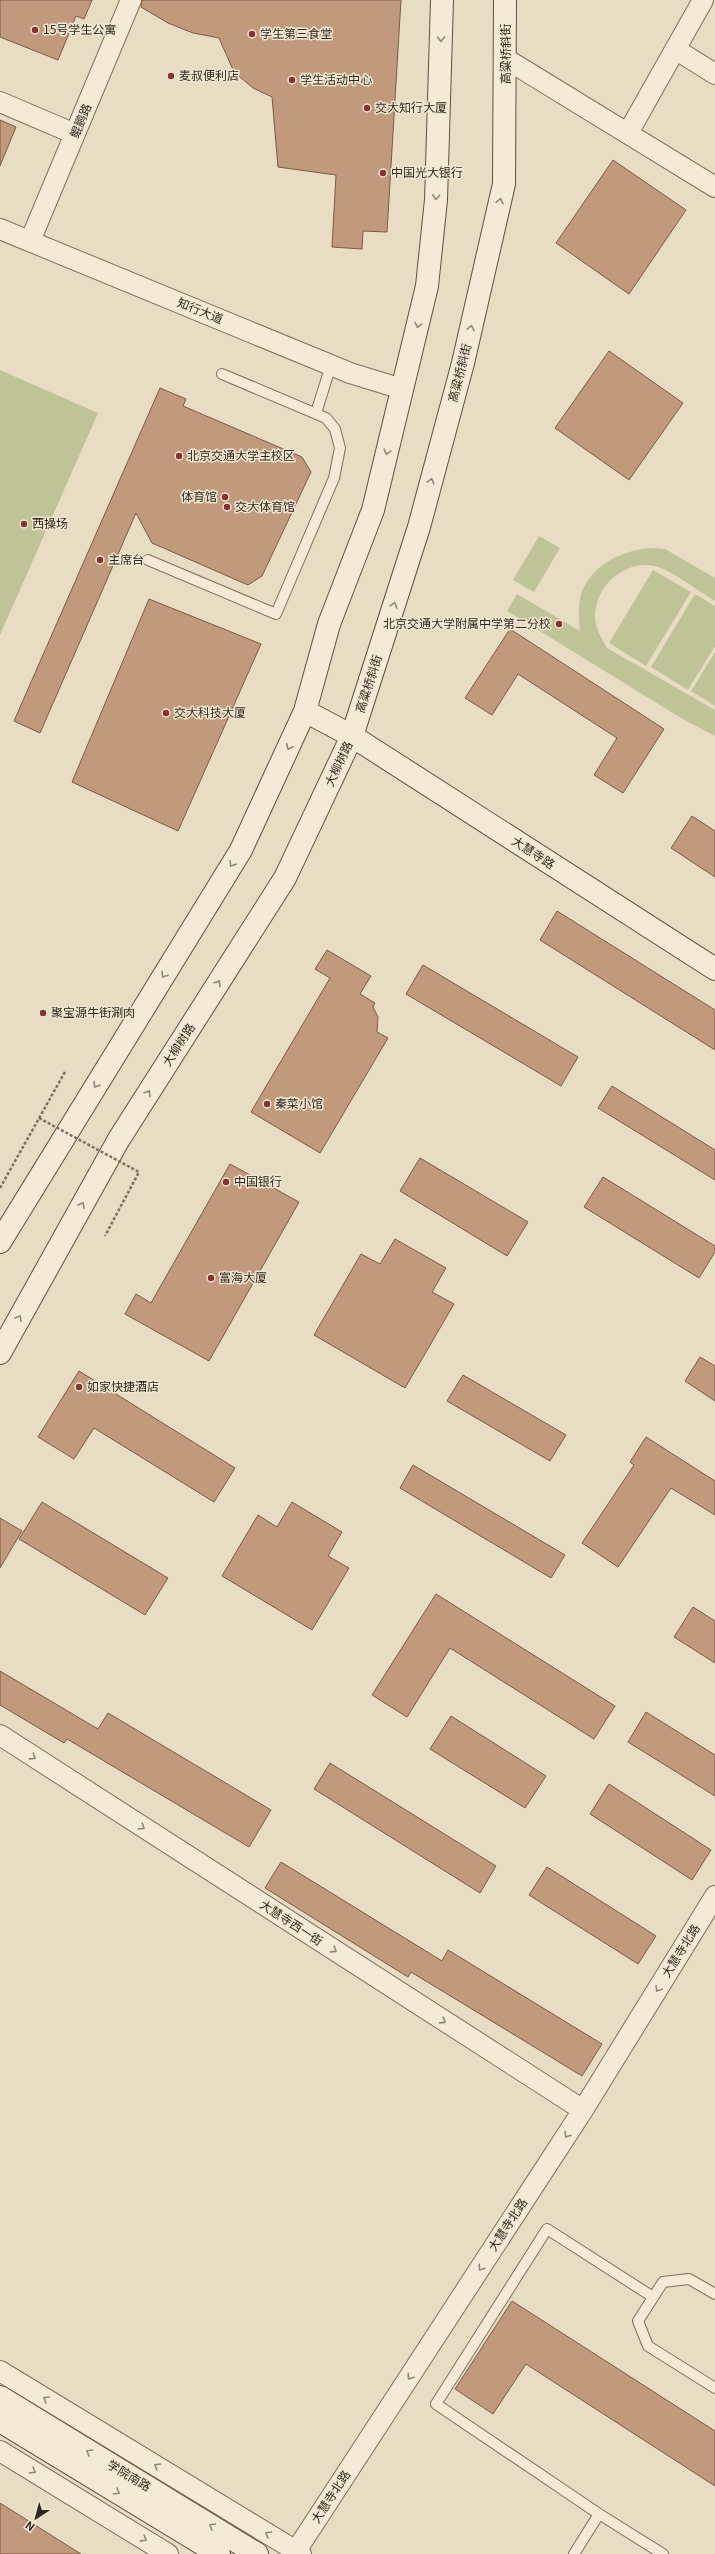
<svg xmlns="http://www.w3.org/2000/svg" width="715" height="2554" viewBox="0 0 715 2554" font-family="Georgia,'Noto Sans SC',serif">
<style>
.green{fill:#bfc498}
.building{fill:#c1997d;stroke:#7c5a45}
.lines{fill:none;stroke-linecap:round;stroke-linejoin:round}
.lane-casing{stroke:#806f5c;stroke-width:12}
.street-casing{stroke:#806f5c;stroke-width:22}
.secondary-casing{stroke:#61503f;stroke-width:24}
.path{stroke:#806f5c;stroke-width:2.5;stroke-dasharray:3 2;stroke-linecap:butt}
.lane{stroke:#f4ead5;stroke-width:10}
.street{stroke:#f4ead5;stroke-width:20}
.secondary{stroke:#f4ead5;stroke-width:22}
.path-bridge{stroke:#806f5c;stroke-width:2.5;stroke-dasharray:3 2;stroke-linecap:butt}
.oneway{stroke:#92887a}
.poi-dot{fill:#873334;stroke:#f0e7d1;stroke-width:1.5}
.labels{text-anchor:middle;stroke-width:3;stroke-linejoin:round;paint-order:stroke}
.poi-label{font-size:12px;fill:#31271e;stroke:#f0e7d1;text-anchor:start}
.street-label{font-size:12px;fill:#31271e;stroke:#f0e7d1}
</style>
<rect width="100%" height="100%" fill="#e8dcc3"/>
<!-- green -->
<path class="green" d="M0,370l98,43 -98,222z
M539,536l21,12 -26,44 -21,-12z
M651,548l14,1 50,29v23c-16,-9 -49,-36 -67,-36 -28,-1 -53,23 -53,52 0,10 7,22 12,31l108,62v26l-34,-18 -174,-107 10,-17 63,37c-1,-11 -2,-22 0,-33 8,-32 42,-48 71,-50z
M653,570l38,22 -45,74 -37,-23z
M695,594l20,12v40l-27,44 -37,-23z
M715,652v54l-24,-15z"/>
<!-- building -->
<path class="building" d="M0,0h92l-8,19 -8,-3 -18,44 -58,-23z
M142,0h259l-14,232 -24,-1 -1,18 -30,-2 4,-72 -58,-8 -6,-70 -19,-9 -19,-16 -15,-34 -26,-5 -25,-10 -27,-16z
M0,120l16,7 -16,39z
M613,160l73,50 -57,84 -73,-51z
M609,351l74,52 -54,77 -74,-52z
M160,388l26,11 -3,7 119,51 9,15 -49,104 -14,9 -96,-42 -16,-30 -96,220 -26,-12z
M149,599l112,45 -83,187 -106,-49z
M510,629l154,100 -41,64 -29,-18 23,-37 -99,-64 -26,41 -27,-17z
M692,816l23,15v46l-44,-29z
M557,911l158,99v40l-175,-110z
M327,950l44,26 -11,18 15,9 -2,4 5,10 -1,15 11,6 -68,115 -69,-41 79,-134 -15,-9z
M423,965l155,92 -17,29 -155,-92z
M612,1086l103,64v30l-117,-72z
M420,1158l108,64 -21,34 -107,-65z
M230,1164l69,38 -90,159 -84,-47 11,-20 15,9z
M603,1177l112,69v6l-16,26 -115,-71z
M395,1239l51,29 -14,24 22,12 -49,84 -91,-53 47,-81 19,10z
M700,1357l15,9v35l-30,-20z
M79,1371l156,97 -21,34 -120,-74 -20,31 -36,-22z
M463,1375l103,60 -16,26 -103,-60z
M646,1437l69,44v34l-44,-27 -53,79 -36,-24 52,-78 -4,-3z
M413,1465l152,90 -14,23 -151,-90z
M42,1502l126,76 -23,37 -126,-76z
M292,1502l50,30 -14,24 21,12 -37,62 -90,-54 36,-61 19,12z
M0,1518l22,13 -22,37z
M436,1594l179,112 -21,33 -144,-91 -43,69 -35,-22z
M693,1607l22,14v42l-41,-26z
M0,1671l98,58 10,-16 163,97 -22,37 -182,-108 -3,4 -64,-38z
M646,1712l69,43v41l-87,-54z
M451,1716l95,60 -21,32 -95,-59z
M330,1763l166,103 -16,27 -166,-104z
M609,1784l102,66 -19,30 -102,-66z
M281,1862l161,99 6,-11 154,94 -20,32 -171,-104 -3,5 -143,-89z
M547,1867l109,69 -18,28 -109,-69z
M512,2301l203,130v55l-189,-122 -33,50 -38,-25z
M0,2503l81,51h-81z"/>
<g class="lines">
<!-- lane casing -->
<g class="lane-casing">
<path id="lane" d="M316,413l15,-48
M148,560l128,54 58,-136 6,-30 -5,-19 -9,-11 -104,-44
M715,2294l-26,-15 -26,3 -25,39 10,25 67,42
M653,2297l-106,-68 -111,175 163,110 64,40
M574,2554l25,-40"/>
</g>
<!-- street casing -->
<g class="street-casing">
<path id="street" d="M675,49l40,25
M506,59l209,128
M0,102l75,32
M628,133l75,-133
M0,229l350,144 52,16
M30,241l101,-241
M0,1735l583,375
M0,2371l301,183
M0,2451l168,103
M296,2551l287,-441 132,-214"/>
</g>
<!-- secondary casing -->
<g class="secondary-casing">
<path id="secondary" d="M305,711l47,25 363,233
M0,1242l241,-392 64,-139 24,-87 44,-114 54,-224 9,-86 6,-200
M0,1353l119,-214 166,-261 67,-142 67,-209 44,-164 41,-179 1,-184
M0,2397l257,157
M0,2421l219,133"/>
</g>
<!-- path -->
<path class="path" d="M0,1188l66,-118"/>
<!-- lane -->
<use href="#lane" class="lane"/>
<!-- street -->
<use href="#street" class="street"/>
<!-- secondary -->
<use href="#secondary" class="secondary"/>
<!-- path-bridge -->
<path class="path-bridge" d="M39,1118l100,54 -34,64"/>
</g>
<!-- one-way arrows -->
<defs><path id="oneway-chevron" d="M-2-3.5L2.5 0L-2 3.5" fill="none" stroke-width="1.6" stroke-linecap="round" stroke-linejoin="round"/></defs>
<g class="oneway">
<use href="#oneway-chevron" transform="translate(441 39) rotate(91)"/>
<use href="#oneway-chevron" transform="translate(436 197) rotate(93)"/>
<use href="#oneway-chevron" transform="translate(500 201) rotate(-77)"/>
<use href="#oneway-chevron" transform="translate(418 325) rotate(103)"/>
<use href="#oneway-chevron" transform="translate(471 328) rotate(-77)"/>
<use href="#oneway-chevron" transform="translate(387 452) rotate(104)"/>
<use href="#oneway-chevron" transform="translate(431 481) rotate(-75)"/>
<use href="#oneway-chevron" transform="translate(394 605) rotate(-72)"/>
<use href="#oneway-chevron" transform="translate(289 747) rotate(115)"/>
<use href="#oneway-chevron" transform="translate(232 864) rotate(122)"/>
<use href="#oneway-chevron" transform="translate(164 975) rotate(122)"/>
<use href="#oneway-chevron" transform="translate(218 983) rotate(-57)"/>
<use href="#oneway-chevron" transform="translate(96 1085) rotate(122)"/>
<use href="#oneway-chevron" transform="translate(148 1093) rotate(-57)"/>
<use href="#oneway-chevron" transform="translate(82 1205) rotate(-61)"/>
<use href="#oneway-chevron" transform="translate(19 1318) rotate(-61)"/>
<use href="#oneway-chevron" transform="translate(33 1757) rotate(33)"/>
<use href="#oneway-chevron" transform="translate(142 1827) rotate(33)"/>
<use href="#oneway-chevron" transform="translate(334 1950) rotate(33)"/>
<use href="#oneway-chevron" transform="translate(658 1989) rotate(122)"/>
<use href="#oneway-chevron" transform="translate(443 2021) rotate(33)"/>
<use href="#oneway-chevron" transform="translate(567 2135) rotate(123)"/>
<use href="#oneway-chevron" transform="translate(481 2268) rotate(123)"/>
<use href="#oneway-chevron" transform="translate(410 2377) rotate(123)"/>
<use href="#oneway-chevron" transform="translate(46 2399) rotate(-149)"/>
<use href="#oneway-chevron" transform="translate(89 2452) rotate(-149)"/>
<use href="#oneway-chevron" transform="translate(157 2466) rotate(-149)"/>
<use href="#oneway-chevron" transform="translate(33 2471) rotate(31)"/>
<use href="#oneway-chevron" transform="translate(117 2492) rotate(31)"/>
<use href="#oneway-chevron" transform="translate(212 2526) rotate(-149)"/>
<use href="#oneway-chevron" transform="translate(268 2534) rotate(-149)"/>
<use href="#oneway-chevron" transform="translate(144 2539) rotate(32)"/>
</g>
<!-- markers -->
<g class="poi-dot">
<circle cx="35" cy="30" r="4"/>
<circle cx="252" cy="34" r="4"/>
<circle cx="171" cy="76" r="4"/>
<circle cx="292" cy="80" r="4"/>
<circle cx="367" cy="108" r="4"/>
<circle cx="383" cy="173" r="4"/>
<circle cx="179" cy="456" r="4"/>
<circle cx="225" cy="497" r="4"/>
<circle cx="227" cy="507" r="4"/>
<circle cx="24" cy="524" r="4"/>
<circle cx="100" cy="560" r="4"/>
<circle cx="559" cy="624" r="4"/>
<circle cx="166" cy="713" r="4"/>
<circle cx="43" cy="1013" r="4"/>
<circle cx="267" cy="1104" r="4"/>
<circle cx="226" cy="1182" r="4"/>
<circle cx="211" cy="1278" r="4"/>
<circle cx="79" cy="1387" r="4"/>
</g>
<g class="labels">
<!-- poi labels -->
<g class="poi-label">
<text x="43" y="34">15号学生公寓</text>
<text x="260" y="38">学生第三食堂</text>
<text x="179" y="80">麦叔便利店</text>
<text x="300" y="84">学生活动中心</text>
<text x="375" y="112">交大知行大厦</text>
<text x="391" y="177">中国光大银行</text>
<text x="187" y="460">北京交通大学主校区</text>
<text x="217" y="501" text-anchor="end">体育馆</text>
<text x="235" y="511">交大体育馆</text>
<text x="32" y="528">西操场</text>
<text x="108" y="564">主席台</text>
<text x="551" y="628" text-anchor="end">北京交通大学附属中学第二分校</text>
<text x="174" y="717">交大科技大厦</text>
<text x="51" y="1017">聚宝源牛街涮肉</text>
<text x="275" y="1108">秦菜小馆</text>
<text x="234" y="1186">中国银行</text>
<text x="219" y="1282">富海大厦</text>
<text x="87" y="1391">如家快捷酒店</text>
</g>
<!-- street labels -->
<g class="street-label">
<text transform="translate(506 54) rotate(-90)" y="4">高粱桥斜街</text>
<text transform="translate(81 121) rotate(-67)" y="4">鲲鹏路</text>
<text transform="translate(200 311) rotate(22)" y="4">知行大道</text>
<text transform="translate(460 373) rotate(-76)" y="4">高粱桥斜街</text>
<text transform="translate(369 684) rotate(-72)" y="4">高粱桥斜街</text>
<text transform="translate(339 764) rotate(-65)" y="4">大柳树路</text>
<text transform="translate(533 853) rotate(33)" y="4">大慧寺路</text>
<text transform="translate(179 1045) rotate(-57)" y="4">大柳树路</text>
<text transform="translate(291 1923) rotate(33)" y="4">大慧寺西一街</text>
<text transform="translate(681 1951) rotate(-58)" y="4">大慧寺北路</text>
<text transform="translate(508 2225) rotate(-57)" y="4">大慧寺北路</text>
<text transform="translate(129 2476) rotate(31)" y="4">学院南路</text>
<text transform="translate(331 2497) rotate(-57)" y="4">大慧寺北路</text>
</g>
</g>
<!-- north arrow -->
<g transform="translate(36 2518) rotate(216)" stroke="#f0e7d1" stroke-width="3" paint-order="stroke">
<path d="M0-3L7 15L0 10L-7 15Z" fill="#31271e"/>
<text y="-6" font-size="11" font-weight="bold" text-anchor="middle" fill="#31271e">N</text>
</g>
</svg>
